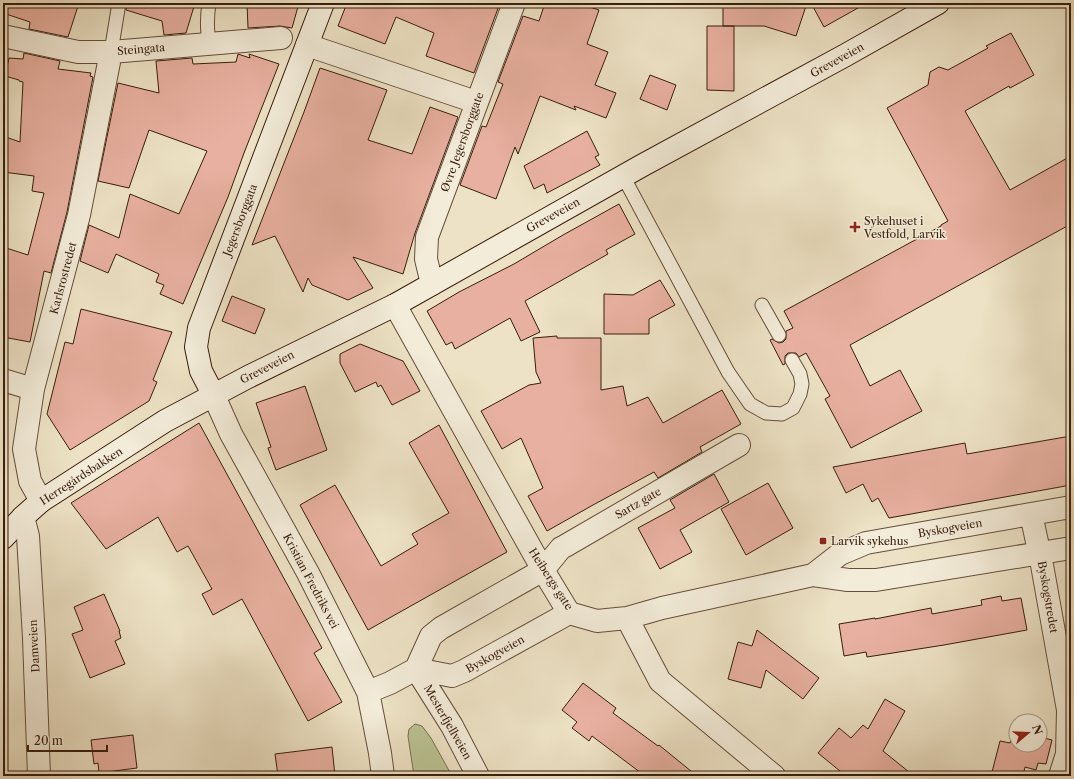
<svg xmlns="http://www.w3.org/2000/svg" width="1074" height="779" viewBox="0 0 1074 779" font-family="'Libre Caslon Text',serif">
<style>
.green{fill:#bac394;stroke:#797050}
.building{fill:#e8b0a0;stroke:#381d0d}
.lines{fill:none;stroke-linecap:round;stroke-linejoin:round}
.lane-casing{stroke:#654e3b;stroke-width:15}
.street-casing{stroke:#654e3b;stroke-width:24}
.secondary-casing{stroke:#381d0d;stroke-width:24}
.lane{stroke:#f3ecd9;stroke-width:13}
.street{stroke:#f3ecd9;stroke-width:22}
.secondary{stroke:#f3ecd9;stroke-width:22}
.poi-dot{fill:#8f2418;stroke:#f3ecd9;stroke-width:1.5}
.labels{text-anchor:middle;stroke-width:3;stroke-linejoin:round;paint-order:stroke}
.street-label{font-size:11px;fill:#381d0d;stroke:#f3ecd9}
.poi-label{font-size:11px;fill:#381d0d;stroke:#f3ecd9;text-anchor:start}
</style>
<rect width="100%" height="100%" fill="#ede2c5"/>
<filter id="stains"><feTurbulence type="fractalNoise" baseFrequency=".005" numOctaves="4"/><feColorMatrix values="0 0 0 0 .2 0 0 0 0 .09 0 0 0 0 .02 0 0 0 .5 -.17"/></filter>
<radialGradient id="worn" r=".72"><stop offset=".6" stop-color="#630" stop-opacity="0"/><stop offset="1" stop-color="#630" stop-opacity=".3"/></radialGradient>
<!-- green -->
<path class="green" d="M415,724l7,2 9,12 21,38h-38l-6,-40 1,-7z"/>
<!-- building -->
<path class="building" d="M3,3h76l-11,34 -39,-8 1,-7 -27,-9z
M127,3h68l-9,30 -22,2 -2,-14 -36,-11z
M247,3h52l-7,25 -12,-2 -32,2z
M347,3h153l-26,70 -48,-17 8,-23 -38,-16 -11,27 -47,-18z
M545,3h32l22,7 -12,34 21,8 -13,33 21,8 -10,25 -32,-12 2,4 -36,-14 -22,58 -3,-7 -19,52 -36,-14 22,-59 4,1 17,-43 -5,-2 25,-66 16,5z
M723,3h84l-11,33 -32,-10h-41z
M811,3h56l-43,24z
M707,26h27v65l-27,-1z
M1011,33l23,42 -24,13 -1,-2 -44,25 45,79 61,-34v68l-221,121 20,41 30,-16 22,41 -71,37 -26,-49 5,-3 -24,-43 -7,4 -3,-4h-8l-3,3v8l-2,1 -13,-25 2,-1 7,4 4,-1 3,-3v-8l7,-3 -9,-17 157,-85v-1l7,-4 -61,-113 41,-23 2,-13 9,-5 9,3 40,-22 -2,-2z
M24,53l36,8 -2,8 33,4 -1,3 3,1 -26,135 -16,61 -7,-2 -14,71 -27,-5v-90l25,8 16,-62 -12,-2 2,-15 -31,-4v-36l17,6 3,-60 -4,-1v-1l-14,-4 4,-18 14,1z
M238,54l12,4 -1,-4 30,10 -35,89 -16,44 -45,107 -23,-10 4,-9 -8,-3 3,-8 -43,-20 -8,19 -28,-12 9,-36 30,13 11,-44 49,20 28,-63 -58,-21 -20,58 -31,-7 20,-98 41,10 -3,-32 36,-3 1,6 43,-2z
M320,68l67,22 -19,50 44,14 18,-47 28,10 -43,116 -12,41 -50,-17 20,31 -25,12 -36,-15 -4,-7 -5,14 -28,-56 -23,9 52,-133z
M650,75l26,10 -9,25 -27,-11z
M587,131l12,24 -4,2 5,8 -53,28 -3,-9 -10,5 -10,-23z
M619,204l16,30 -29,16 2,4 -83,47 15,31 -19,9 -11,-23 -55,31 -3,-7 -6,3 -19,-34 32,-19 55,-28 49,-29z
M660,280l15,25 -26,14v15h-45v-40l29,1z
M232,296l33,13 -10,25 -33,-13z
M81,309l91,23 -19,48 4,2 -8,19 -79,49 -23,-36 18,-72 8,2z
M557,336v2h44v52l22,-4 4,20 21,-9 15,26 59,-33 19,34 -41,23 2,5 -44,26 -4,-6 -61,33 -46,26 -19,-35 15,-8 -22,-50 -19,11 -21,-38 48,-26 12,-2 -5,-11 -3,-34z
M360,344l43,17 17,30 -28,14 -11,-20 -3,2 -2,-5 -21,10 -15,-29v-9z
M305,386l22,64 -51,20 -8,-22 3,-1 -15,-44z
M199,423l123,225 -8,5 28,49 -34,19 -66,-122 -29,16 -11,-21 10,-5 -24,-43 -11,6 -19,-35 -52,32 -35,-46z
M439,425l68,127 -139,78 -68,-125 35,-20 46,81 37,-22 -6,-10 37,-21 -40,-70z
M1071,436v49l-182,33 -11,-20 -6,4 -9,-18 -17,9 -13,-26 132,-24 2,11z
M714,474l15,28 -49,28 12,22 -32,17 -22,-41 37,-20 -5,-8z
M768,483l25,45 -47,27 -25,-46z
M104,594l16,37h-1l2,7 -6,3 10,23 -35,14 -18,-44 11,-4 -9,-23z
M1001,596l1,5 19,-3 6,32 -83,15 -77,12 -1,-5 -22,4 -5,-32 36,-6v1l56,-11 1,6 50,-9 -1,-5z
M757,630l62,48 -16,21 -37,-29 -5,18 -33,-9 10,-37 14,4z
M583,683l33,25 -3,5 45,33 1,-1 38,31h-52l-53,-40 -3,5 -17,-13 5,-6 -15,-12z
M885,699l20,12 -22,40 31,25h-68l-28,-23 21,-25 12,10 12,-13 5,4z
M1014,728l2,1v16h24v-10l5,2 -1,1 8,2 -6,24 -8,-1 -2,7 -11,-3 -2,9h-32l9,-35 10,2z
M133,735l4,33 -38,5 -1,-10 -4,1 -3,-24z
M332,747l3,29h-57l-3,-22z"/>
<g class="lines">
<!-- lane casing -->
<g class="lane-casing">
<path id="lane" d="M209,3c-2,14 -3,27 1,41
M111,52l8,-49
M623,176l105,196 22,32 16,9 16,1 11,-6 7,-14 2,-10 -2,-10 -8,-14
M762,305l17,30"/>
</g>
<!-- street casing -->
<g class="street-casing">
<path id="street" d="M3,36l75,16h33l170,-14
M307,45l169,57
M432,284l-6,-25 1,-22 87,-234
M395,305l148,265 26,43 28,8 30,-3 33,63 114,95
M3,380l30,9
M214,396l17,38 77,139 60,119 12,61 3,23
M41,501l-11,-20 -6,-32 9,-60 46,-174 32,-163
M1031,514l11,51 26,145 -1,44 -7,22
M23,517l5,19 6,102 5,138
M813,575l27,-21 26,-11 205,-36
M627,618l35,-10 151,-33 35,5h28l195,-32
M416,669l36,7 12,-5 105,-58
M416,669l36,57 26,50
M368,692l22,-9 26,-14 15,-33 10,-8 102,-58 18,-22 4,-2 174,-101"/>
</g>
<!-- secondary casing -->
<g class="secondary-casing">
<path id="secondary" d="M214,396l-13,-25 -5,-24 3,-19 124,-325
M3,538l20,-21 18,-16 124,-80 83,-44 147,-72 248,-140 201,-109 94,-53"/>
</g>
<!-- lane -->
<use href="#lane" class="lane"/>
<!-- street -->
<use href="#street" class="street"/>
<!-- secondary -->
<use href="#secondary" class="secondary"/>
</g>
<!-- markers -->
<g class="poi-dot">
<path d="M853 221h4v4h4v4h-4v4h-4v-4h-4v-4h4z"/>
<rect x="819" y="537" width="8" height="8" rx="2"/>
</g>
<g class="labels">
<!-- street labels -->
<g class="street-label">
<text transform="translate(141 49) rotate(-5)" y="4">Steingata</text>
<text transform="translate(837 60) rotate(-29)" y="4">Greveveien</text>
<text transform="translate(462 142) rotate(-70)" y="4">Øvre Jegersborggate</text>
<text transform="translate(553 215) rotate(-29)" y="4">Greveveien</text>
<text transform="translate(240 220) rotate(-69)" y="4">Jegersborggata</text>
<text transform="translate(63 278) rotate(-75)" y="4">Karlsrostredet</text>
<text transform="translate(267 367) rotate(-27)" y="4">Greveveien</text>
<text transform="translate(81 476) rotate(-33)" y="4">Herregårdsbakken</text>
<text transform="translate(638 503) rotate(-30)" y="4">Sartz gate</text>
<text transform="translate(950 528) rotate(-10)" y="4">Byskogveien</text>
<text transform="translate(551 579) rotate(57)" y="4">Heibergs gate</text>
<text transform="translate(311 581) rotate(62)" y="4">Kristian Fredriks vei</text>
<text transform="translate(1048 597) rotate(80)" y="4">Byskogstredet</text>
<text transform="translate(34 646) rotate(-93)" y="4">Damveien</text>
<text transform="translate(495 654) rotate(-29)" y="4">Byskogveien</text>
<text transform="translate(448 722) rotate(60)" y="4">Mesterfjellveien</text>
</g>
<!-- poi labels -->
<g class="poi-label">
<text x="864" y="225">Sykehuset i<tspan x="864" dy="13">Vestfold, Larvik</tspan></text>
<text x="831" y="545">Larvik sykehus</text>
</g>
</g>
<!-- margin -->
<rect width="1074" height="779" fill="none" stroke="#ede2c5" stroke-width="16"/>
<rect x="4" y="4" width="1066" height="771" fill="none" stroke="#381d0d" stroke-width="2"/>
<rect x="8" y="8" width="1058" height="763" fill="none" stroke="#381d0d"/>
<!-- north arrow -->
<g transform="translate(1028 733) rotate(71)"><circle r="19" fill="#f3ecd9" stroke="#a89987"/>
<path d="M0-3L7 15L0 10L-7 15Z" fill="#8f2418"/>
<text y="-6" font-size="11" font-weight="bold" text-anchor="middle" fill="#381d0d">N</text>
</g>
<!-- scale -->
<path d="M28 745v6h79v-6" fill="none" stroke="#381d0d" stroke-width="2"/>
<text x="34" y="745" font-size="12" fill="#381d0d" stroke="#f3ecd9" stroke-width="3" paint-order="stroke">20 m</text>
<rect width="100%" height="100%" filter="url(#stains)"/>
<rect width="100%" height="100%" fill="url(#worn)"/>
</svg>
